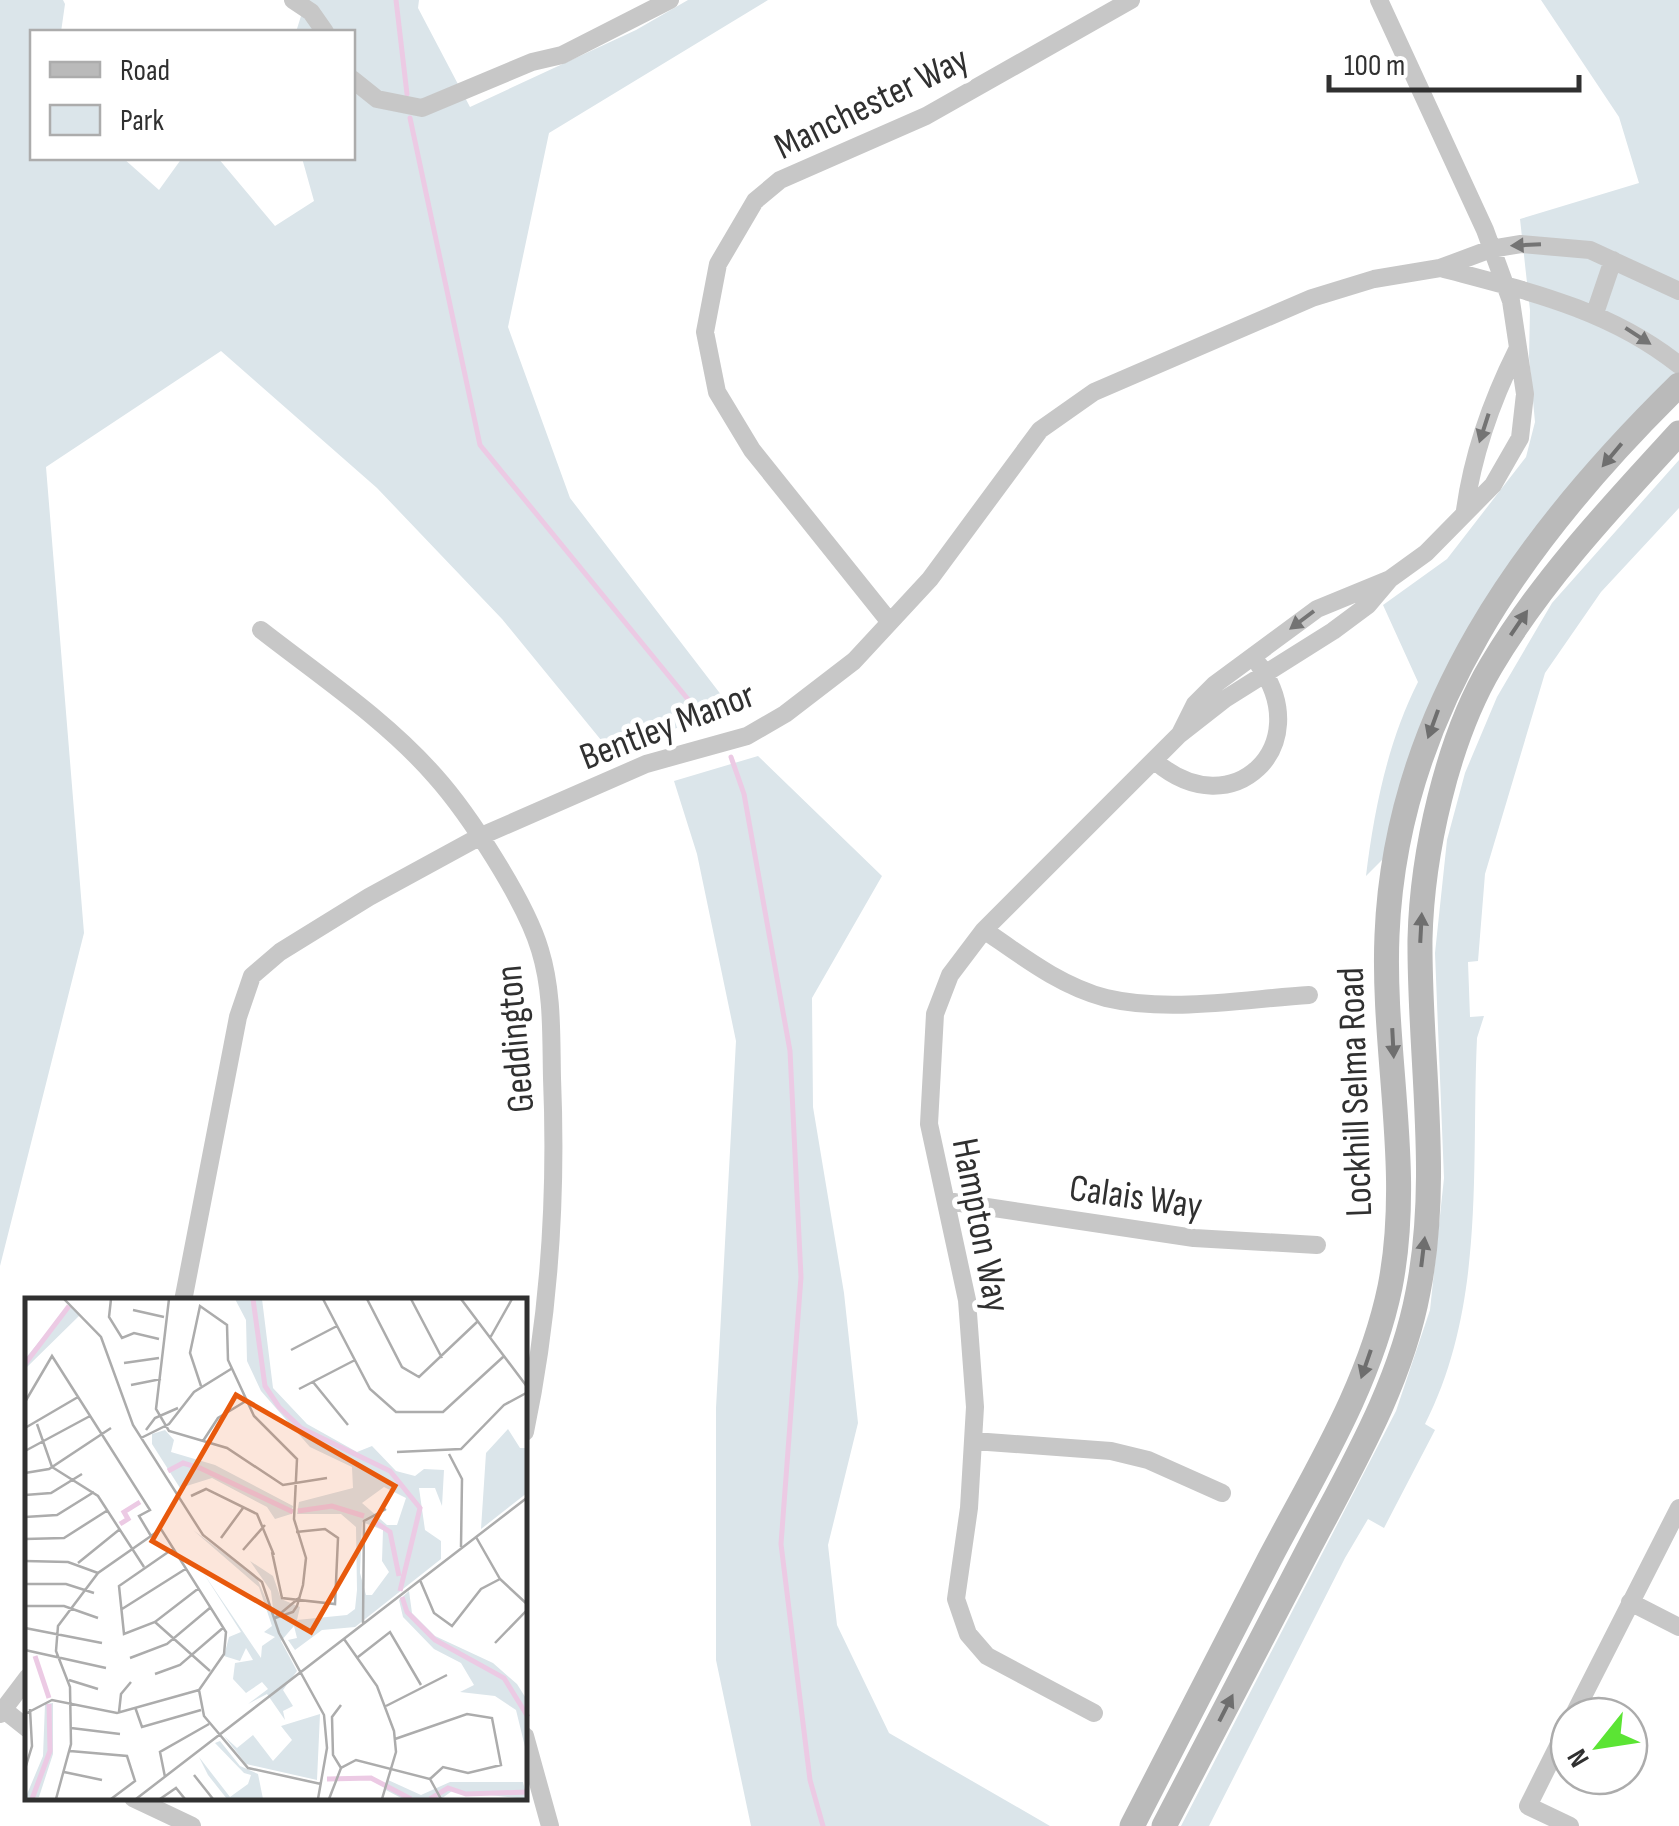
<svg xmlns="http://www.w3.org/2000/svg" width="1679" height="1826" viewBox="0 0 1679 1826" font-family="'Sofia Sans Condensed',sans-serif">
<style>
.green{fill:#dbe5ea}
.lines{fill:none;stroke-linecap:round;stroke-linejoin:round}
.stream{stroke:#eccae4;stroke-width:5}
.street{stroke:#c7c7c7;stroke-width:18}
.secondary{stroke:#bababa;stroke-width:25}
.oneway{fill:#747474}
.oneway2{fill:#6e6e6e}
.labels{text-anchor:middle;stroke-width:10;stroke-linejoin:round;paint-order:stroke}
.street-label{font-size:38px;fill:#303030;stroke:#fff}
.inset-river{fill:none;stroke:#eccae4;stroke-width:5}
.inset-road{fill:none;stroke:#acacac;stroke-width:2.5}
.view{fill:#e8590c;fill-opacity:0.15;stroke:#e8590c;stroke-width:5}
.inset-edge{fill:none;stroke:#303030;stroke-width:5}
</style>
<rect width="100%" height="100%" fill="#fff"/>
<!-- green -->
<path class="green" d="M0,0h63l2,4 -4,28h-29v126h91l36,32 23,-32h36l57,68 39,-25 -12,-43h50v-126h-56l10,-32h113l-1,8 52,99 166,-77 52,-30h80l-219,133 -41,194 62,171 162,211 -122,42 -108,-132 -125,-131 -156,-137 -175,116 38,466 -84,333z
M1541,0h138v383l-159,169 -131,301 -23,23c8,-66 22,-135 52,-194l-35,-77 64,-46 79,-102 9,-35 -6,-65 1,-47 -10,-91 119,-36 -20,-66z
M1679,460v48l-78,84 -56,81 -60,201 -7,87 -10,1 2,55 14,-1 -7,22c-6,129 9,266 -52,386l10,6 -51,98 -16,-9 -23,39 -136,268h-28l215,-415 34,-101 14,-132 -9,-225 12,-113 18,-67 32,-76 55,-94z
M758,756l124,120 -70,122 1,109 31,186 14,130 -30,122 9,80 52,108 161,93h-299l-35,-166v-252l20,-367 -39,-187 -23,-73z"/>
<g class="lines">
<!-- stream -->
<path class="stream" d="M396,0l11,94
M410,118l70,327 229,280
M731,757l13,37 46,257 11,226 -20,267 29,236 13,46"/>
<!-- street -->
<path class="street" d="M293,0l18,12 14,20
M352,79l25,20 45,9 110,-46 30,-7 108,-55
M1441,268c86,23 168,41 238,97
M1595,313l18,-53
M1465,510c8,-57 26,-108 52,-160
M889,621l-137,-171 -35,-58 -12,-60 13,-68 37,-63 25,-21 146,-64 205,-116
M261,630c59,46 125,90 174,146 34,38 91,126 105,174 13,42 11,86 12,128 5,121 -2,235 -27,354
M1180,734l15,-30 19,-19 103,-76 73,-30 36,-26 67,-68 27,-47 5,-44 -14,-93 -26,-71 -106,-230
M1156,762c76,65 161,-16 103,-97
M984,930c38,26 76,56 122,68 63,15 139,1 203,-3
M947,1201l247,37 123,7
M183,1301l55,-284 14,-41 28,-24 89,-55 110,-60 167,-73 101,-28 38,-22 69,-53 76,-82 110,-149 54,-38 218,-94 62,-19 66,-11 51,-19 30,-5 69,6 89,41
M974,1441l137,10 37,9 74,33
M1630,1602l49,25
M3,1709l25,20
M1094,1713l-107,-57 -19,-22 -12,-35 13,-91 6,-101 -8,-107 -38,-176 6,-110 15,-39 34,-45 195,-195 46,-36 108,-68 35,-26 22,-26
M0,1714l28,-37
M1573,1716l106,-208
M1569,1724l-41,82 42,20
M525,1736l25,90
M133,1798l59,28"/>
<!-- secondary -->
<path class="secondary" d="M1132,1826c47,-90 92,-180 139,-270 46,-87 99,-172 119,-269 23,-117 -8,-235 -3,-352 9,-223 138,-399 292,-550
M1164,1826c49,-93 97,-187 146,-280 42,-80 91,-163 108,-254 23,-116 1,-235 2,-353 2,-85 27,-199 71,-273 51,-86 121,-160 188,-233"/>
</g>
<!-- one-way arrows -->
<defs><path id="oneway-solid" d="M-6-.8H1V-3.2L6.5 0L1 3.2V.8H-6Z" transform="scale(2.5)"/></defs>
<g class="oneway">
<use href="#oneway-solid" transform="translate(1526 245) rotate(177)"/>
<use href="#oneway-solid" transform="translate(1638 336) rotate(33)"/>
<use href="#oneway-solid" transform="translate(1484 428) rotate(108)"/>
<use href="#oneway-solid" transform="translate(1302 620) rotate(143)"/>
</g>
<g class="oneway2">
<use href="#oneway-solid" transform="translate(1612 455) rotate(130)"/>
<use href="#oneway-solid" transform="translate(1519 623) rotate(-56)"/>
<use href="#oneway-solid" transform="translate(1433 724) rotate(110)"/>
<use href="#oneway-solid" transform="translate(1421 928) rotate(-87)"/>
<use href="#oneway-solid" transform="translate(1393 1043) rotate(87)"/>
<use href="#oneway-solid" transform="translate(1423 1252) rotate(-83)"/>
<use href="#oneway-solid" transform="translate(1366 1364) rotate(109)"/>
<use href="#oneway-solid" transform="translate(1226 1708) rotate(-63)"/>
</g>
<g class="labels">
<!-- street labels -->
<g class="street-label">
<text transform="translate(871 102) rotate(-26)" y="13">Manchester Way</text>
<text transform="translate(667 725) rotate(-21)" y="13">Bentley Manor</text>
<text transform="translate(514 1039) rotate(-95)" y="13">Geddington</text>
<text transform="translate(1354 1092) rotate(-92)" y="13">Lockhill Selma Road</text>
<text transform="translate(1136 1196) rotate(8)" y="13">Calais Way</text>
<text transform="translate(982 1225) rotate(79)" y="13">Hampton Way</text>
</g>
</g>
<!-- overview -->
<g transform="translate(25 1298)">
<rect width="502" height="502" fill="#fff"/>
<path d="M210,1h27l11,89 34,36 50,28 15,-6 24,25 19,5 9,-7 20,1 -2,36 -7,-18h-16l6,42 16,11v18l-86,68 -33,3 -27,20 -7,-10 9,-2 -3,-12 -13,15 16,30 -14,19 10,16 -10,5 2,9 -18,-26 -19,10 20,-15 -6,-7 -16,11 -13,-14 2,-16 18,-3 -7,-12 -6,13 -16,-5 5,-19 12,-5 -39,-61 59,87 1,-12 13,-9 -11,-5 8,-6 -13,-39 -66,-57 64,48 17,40 -3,-27 -21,-30 23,15 8,23 19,8 -3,13 50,-5 8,-6 2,-19 -1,-63 -15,-13h-44l2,-12 54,-14 -1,-21 -42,-20 -49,-56 -14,-30 -1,-41zM359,189l22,11 -9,27h-10l-25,-22zM337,224l21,8 -1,31 7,11 -17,23h-6l-6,-22zM44,7l11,10 -55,54v-10zM483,131l12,19h7v45l-46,36 5,-76zM140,132l9,10 -3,12 44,13 78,41 -2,8 -16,5 -8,-12 -55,-29 -32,10 -28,-44v-10zM384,293l3,22 23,23 58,27 24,21 10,16v55l-11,-45 -21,-14 -35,-4 14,-7 -13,-22 -27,-14 -31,-32 -4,-17zM28,405v51l-14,43 -14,2 18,-43 2,-52zM295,416l-3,66 -71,-16 -22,-28 13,12 16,-13 20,26 19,-21 -11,-14zM195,443l20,25 18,8 5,25h-36l-19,-24 -9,-18 31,40 18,-13 3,-9 -7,-2 -29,-30zM363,482l33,15 29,-13h73l4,17 -75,-8 -11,8h-38l-19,-10z" fill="#dbe5ea" fill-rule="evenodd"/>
<path class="inset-river" d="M228,1l12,87 14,21 22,21 89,43 30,37 -20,83M0,66l44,-58M143,173l15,-8 17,5 93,44M273,213l34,-5 32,10M347,222l18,12 9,44M95,226l8,-5 -4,-7 16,-10M377,299l5,15 28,28 69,38 24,39M10,358l14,42M302,481l44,-1 40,21M7,501l18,-48 -1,-47M405,501l18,-11 18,6 62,-2"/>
<path class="inset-road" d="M39,1l37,38 32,88 70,110 59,47 17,51 45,82 3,33 -9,51M86,1l-2,18 13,21 12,-5 25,6M144,1l-13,110 13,22 58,17 56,37 44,-7M298,1l47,90 26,23h47l60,-55M342,1l35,68 17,10 58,-55M386,1l31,59M436,1l67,89M108,12l31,7M465,40l22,-39M266,52l46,-24M99,65l35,-5M288,84l35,43M106,87l30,-6M176,88l-11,-33 10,-47 27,19 1,35 26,56 43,43 -3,60 12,39 -3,27 -6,21 -4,6 -18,6 24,-20M274,91l56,-29M0,104l27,-46 98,154 -11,6 12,20M12,126l15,43 46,29 46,71M0,130l53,-31M121,132l9,-12 23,-10M116,140l28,-14 25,-32 37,-23M178,143l15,-23 28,-17M0,153l65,-35M372,154l64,-3 43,-44 24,-13M424,156l13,25 -1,68M0,175l24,-4 62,-41M0,197l26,-2 31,-19M166,198l15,-7 51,25 17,41M0,219l32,-2 37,-23M451,239l24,42 28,26M196,240l22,-30M0,241l39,-1 44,-28M149,250l-55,38 5,48 31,-12 44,-34M218,252l22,-25M247,254l10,46 53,6 3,-66 -13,-9 -29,3M0,263l43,1 30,11M53,265l42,-34M395,282l14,33 18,13 29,-37 19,-10M0,286h41l28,9M0,308h39l34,12M97,311l65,-41M130,324l55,49M338,326l1,-103 22,-12M0,330l77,15M319,341l33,47 17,45 2,21 -14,47M470,345l33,-34M0,352l81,18M333,359l32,-25 31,53M105,360l37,-14 44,-37M130,376l25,-9 44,-38M44,382l29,9M361,408l61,-31M110,409l7,20 59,-17M94,414l2,-18 10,-12M0,416l27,-14 65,13 82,-23M46,430l49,6M370,441l72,-25 25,4 9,47 -33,8 -25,-6 -13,12M45,453l57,5 8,25 -24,18M316,470l-8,-13 -1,-38 9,-12M0,471l7,-23 -2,-37M39,474l38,8M169,477l19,24M140,479l-5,-25 49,-28M31,501l15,-55 -1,-57 -14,-36 2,-25 40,-53 63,-44 65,103 -2,22 -25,36 5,26 44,52 73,16M111,501l392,-302M135,501l16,-11 9,11M304,501l12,-31 15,-8 74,19 11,20"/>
<path class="view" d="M211,97l159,91 -84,146 -159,-91z"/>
<rect width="502" height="502" class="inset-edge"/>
</g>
<!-- legend -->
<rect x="30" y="30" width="325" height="130" fill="#ffffff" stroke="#acacac" stroke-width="2.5"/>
<rect x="50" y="62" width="50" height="15" fill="#bababa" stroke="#acacac" stroke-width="2.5"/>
<text x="120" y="80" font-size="30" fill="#303030">Road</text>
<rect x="50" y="105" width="50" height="30" fill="#dbe5ea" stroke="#acacac" stroke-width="2.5"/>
<text x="120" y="130" font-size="30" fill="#303030">Park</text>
<!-- north arrow -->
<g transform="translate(1599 1746) rotate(240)"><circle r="48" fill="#ffffff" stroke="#acacac" stroke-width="2.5"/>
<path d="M0-8L18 38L0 25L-18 38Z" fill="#5be434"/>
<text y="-15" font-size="28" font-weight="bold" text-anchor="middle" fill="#303030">N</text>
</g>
<!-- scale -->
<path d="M1329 75v15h250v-15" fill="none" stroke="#303030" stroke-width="5"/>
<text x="1344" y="75" font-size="30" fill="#303030" stroke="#ffffff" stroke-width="8" paint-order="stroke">100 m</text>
</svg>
